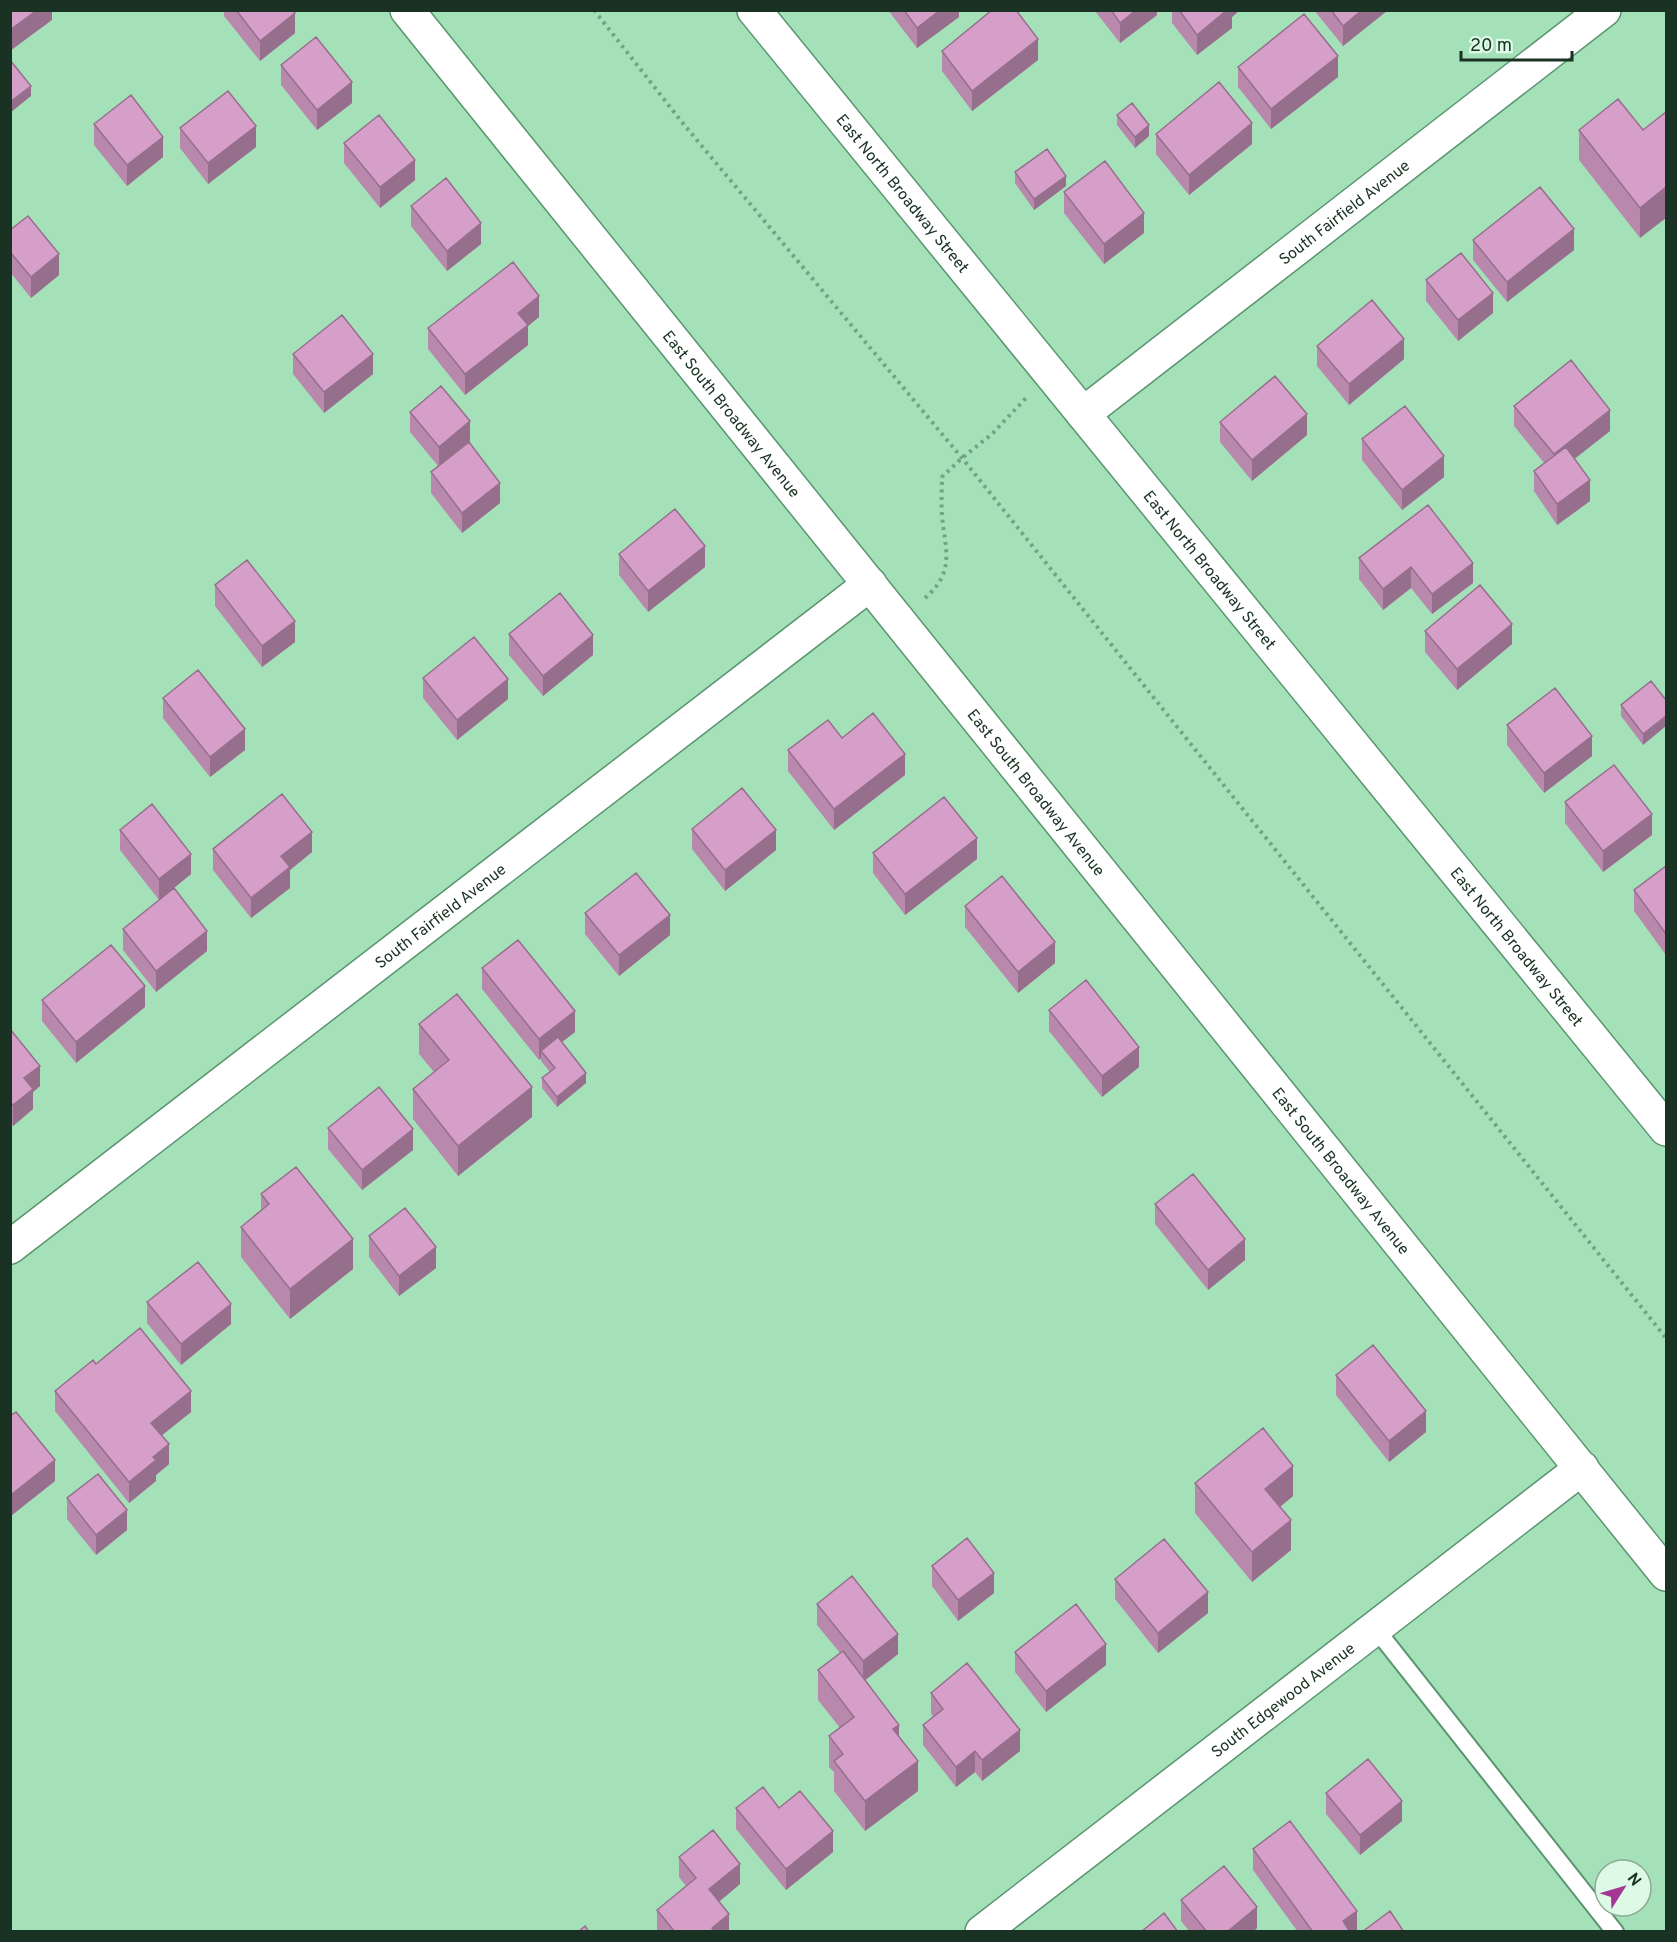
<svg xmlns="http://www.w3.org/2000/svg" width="1677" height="1942" viewBox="0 0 1677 1942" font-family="Overpass,sans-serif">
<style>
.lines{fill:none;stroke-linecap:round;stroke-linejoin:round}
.lane-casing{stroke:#5a9570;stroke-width:20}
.street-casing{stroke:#5a9570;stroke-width:36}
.path{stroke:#73a384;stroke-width:4;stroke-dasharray:3 4.5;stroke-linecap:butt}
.lane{stroke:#fff;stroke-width:16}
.street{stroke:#fff;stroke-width:33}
.wall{fill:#b889ad}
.shaded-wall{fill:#966f8d}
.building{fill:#d69fc9;stroke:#966f8d;stroke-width:1.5}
.labels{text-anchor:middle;stroke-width:6;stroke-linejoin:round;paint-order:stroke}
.street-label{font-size:16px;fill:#1a3223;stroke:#dcfae5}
</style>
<rect width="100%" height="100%" fill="#a4e1b9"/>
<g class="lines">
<!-- lane casing -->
<g class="lane-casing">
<path id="lane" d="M1375,1628l240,304"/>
</g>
<!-- street casing -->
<g class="street-casing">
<g id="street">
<path id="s1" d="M407,10l1259,1564"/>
<path id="s2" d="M754,10l912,1119"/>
<path id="s3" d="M1083,414l521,-404"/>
<path id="s4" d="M10,1247l860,-663"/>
<path id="s5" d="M982,1932l600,-464"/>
</g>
</g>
<!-- path -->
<path class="path" d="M594,10l87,111 281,337 704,880
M925,598c31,-27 20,-48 17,-83 -1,-13 0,-26 0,-38l20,-19 30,-24 34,-36"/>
<!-- lane -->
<use href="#lane" class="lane"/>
<!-- street -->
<use href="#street" class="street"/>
</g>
<!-- wall -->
<path class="wall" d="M224,10h69l2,23 -35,28 -36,-45z
M888,10h71v7l-42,31z
M1157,10v5l-37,28 -25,-32z
M1172,10h68l-8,7v11l-35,27 -25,-32z
M1314,10h74l-45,36z
M942,51l96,9 -66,51 -30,-40z
M281,65l71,38 -35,27 -36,-45z
M1238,67l100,10 -67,52 -33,-42z
M1117,115l32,21 -14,12 -18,-23z
M94,124l69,33 -36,29 -33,-41z
M180,128l76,19 -48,37 -28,-36z
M1579,130h64l-3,108 -61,-78z
M1156,134l96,10 -63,51 -33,-41z
M344,143l71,37 -35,28 -36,-45z
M1015,172l51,14 -32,24 -19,-27z
M1064,192l80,41 -40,31 -40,-51z
M411,206l70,38 -34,27 -36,-45z
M10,230l49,45 -28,23 -21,-26z
M1473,240l101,10 -67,52 -34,-42z
M1426,280l67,33 -35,28 -32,-40z
M539,317l-11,9v19l-63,50 -37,-46v-21z
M1317,346l87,13 -55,46 -32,-39z
M293,354l80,20 -49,39 -31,-39z
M1514,406l96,25 -36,27 16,43 -33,24 -23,-34v-20l10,-8 -30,-37z
M410,412l60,30 -1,1 31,60 -38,30 -31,-40v-21l7,-6 -28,-34z
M1220,422l87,13 -55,46 -32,-39z
M1362,439l82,38 -42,33 -40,-50z
M1428,505l45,78 -41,31 -21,-26 -28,22 -24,-31v-21z
M619,554l86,13 -57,45 -29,-37z
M215,585l80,57 -33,25 -47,-61z
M1425,631l87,13 -55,46 -32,-38z
M509,634l84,21 -50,41 -34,-41z
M423,678l85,21 -51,41 -34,-42z
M1651,681l-8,64 -22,-29v-11z
M163,698l82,52 -35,27 -47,-59z
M1507,725l85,31 -48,37 -37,-48z
M842,738l63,37 -71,55 -46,-59v-21z
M1565,802l87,33 -49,37 -38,-49z
M692,829l84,21 -51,41 -33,-42z
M120,830l71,44 -17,14 33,63 -51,41 -33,-42v-21l36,-29 -39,-50z
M213,849l99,3 -22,18v18l-39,30 -38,-48z
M873,853l104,6 -72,56 -32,-42z
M1666,866v89l-32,-44v-21z
M965,906l90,57 -37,30 -53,-66z
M585,913l85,22 -51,41 -34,-42z
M482,968l93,64 -13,10 24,41 -29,24 -15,-19v-10l8,-6 -9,-11v-3l-2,2 -57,-71z
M42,1000l103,7 -69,56 -34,-42z
M1049,1010l90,57 -37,30 -53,-66z
M419,1024l113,93 -74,59 -45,-57v-30l21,-17 -15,-18z
M10,1029l30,57 -7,6v17l-20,17 -3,-3z
M328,1128l85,22 -51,40 -34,-41z
M261,1194l92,75 -63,50 -49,-62v-30l20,-17z
M1155,1204l90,56 -37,30 -53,-66z
M369,1236l67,32 -37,28 -30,-39z
M147,1302l84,22 -50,41 -34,-42z
M96,1364l95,48 -29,23 7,29 -13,11v6l-27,22 -74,-92v-20z
M1336,1375l90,57 -37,30 -53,-67z
M10,1416l45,65 -43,34 -2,-2z
M1195,1483l98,13 -13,11 11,43 -39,32 -57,-69z
M67,1498l60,32 -31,25 -29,-36z
M932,1566l62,27 -36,28 -26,-35z
M1115,1579l93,34 -50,40 -43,-54z
M817,1604l81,50 -33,26 34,57 19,54 -53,40 -31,-40v-19l-5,-5v-31l11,-8 -22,-28v-30l22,-17 -23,-28z
M1015,1652l91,13 -60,47 -31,-40z
M931,1693l89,58 -38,30 -7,-9 -19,15 -33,-42v-20l10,-8 -2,-4z
M1326,1793l76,28 -42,34 -34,-41z
M736,1808h43l54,44 -47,38 -50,-61z
M1253,1849l104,82 -59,1 -45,-62z
M679,1857l61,27 -21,18 10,30h-71l-1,-2v-20l29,-24 -7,-9z
M1181,1900l76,28 -4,4h-63l-9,-11z"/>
<!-- shaded-wall -->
<path class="shaded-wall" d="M37,10h15v10l-42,31v-21z
M940,10h19v7l-42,31v-20z
M1136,10h21v5l-37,28v-20z
M1227,10h13l-8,7v11l-35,27v-20z
M1362,10h26l-45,36v-20z
M295,13v20l-35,28v-20z
M1038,39v21l-66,51v-20z
M1338,56v21l-67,52v-20z
M352,82v21l-35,27v-20z
M31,86v10l-21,17v-11z
M1252,123v21l-63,51v-20z
M1149,125v11l-14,12v-11z
M256,126v21l-48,37v-21z
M163,137v20l-36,29v-21z
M415,160v20l-35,28v-21z
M1066,176v10l-32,24v-11z
M1666,187v31l-26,20v-30z
M1144,213v20l-40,31v-20z
M481,223v21l-34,27v-20z
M1574,229v21l-67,52v-20z
M59,254v21l-28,23v-21z
M1493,293v20l-35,28v-21z
M539,296v21l-11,9v19l-63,50v-21l53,-61z
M1404,339v20l-55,46v-21z
M373,354v20l-49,39v-21z
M1610,410v21l-56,44v-21z
M1307,414v21l-55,46v-21z
M470,421v21l-31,25v-20z
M1444,456v21l-42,33v-20z
M1590,480v21l-33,24v-21z
M500,483v20l-38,30v-20z
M705,546v21l-57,45v-21z
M1473,563v20l-41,31v-20z
M1411,567v21l-28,22v-21z
M295,621v21l-33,25v-21z
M1512,624v20l-55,46v-21z
M593,635v20l-50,41v-20z
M508,679v20l-51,41v-20z
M1666,716v10l-23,19v-11z
M245,729v21l-35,27v-20z
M1592,736v20l-48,37v-20z
M905,754v21l-71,55v-21z
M1652,814v21l-49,37v-21z
M776,830v20l-51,41v-21z
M312,832v20l-22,18v18l-39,30v-20l30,-42z
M977,838v21l-72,56v-21z
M191,854v20l-32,26v-21z
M670,915v20l-51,41v-21z
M207,931v20l-51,41v-21z
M1055,942v21l-37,30v-21z
M145,986v21l-69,56v-21z
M575,1011v21l-30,23 -4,-4v7l-2,2v-21z
M1139,1047v20l-37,30v-21z
M40,1066v20l-7,6v17l-20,17v-21l11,-27z
M586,1073v10l-29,24v-10z
M532,1087v30l-74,59v-30z
M413,1129v21l-51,40v-20z
M353,1239v30l-63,50v-30z
M1245,1239v21l-37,30v-20z
M436,1247v21l-37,28v-20z
M231,1304v20l-50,41v-21z
M191,1391v21l-40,32v-21z
M1426,1411v21l-37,30v-21z
M169,1444v20l-13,11v6l-27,22v-21l24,-25z
M55,1460v21l-43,34v-21z
M1293,1466v30l-28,23v-30z
M127,1510v20l-31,25v-20z
M1291,1520v30l-39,32v-30z
M994,1573v20l-36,28v-21z
M1208,1592v21l-50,40v-20z
M898,1634v20l-35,28v-21z
M1106,1644v21l-60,47v-21z
M899,1725v30l-6,-26z
M1020,1730v21l-38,30v-21z
M975,1751v21l-19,15v-20z
M918,1761v30l-53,40v-30z
M1402,1801v20l-42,34v-20z
M833,1831v21l-47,38v-21z
M740,1864v20l-31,26v-21z
M1257,1907v21l-4,4h-26z
M1357,1911v20l-14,1v-11z
M729,1914v18h-17v-4z"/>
<!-- building -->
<path class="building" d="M10,10h27l-27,20z
M236,10h57l2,3 -35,28z
M904,10h36l-23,18z
M992,10h24l22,29 -66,52 -30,-40z
M1111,10h25l-16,13z
M1179,10h48l-30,25z
M1331,10h31l-19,16z
M1304,14l34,42 -67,53 -33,-42z
M316,37l36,45 -35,28 -36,-45z
M10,60l21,26 -21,16z
M1219,82l33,41 -63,52 -33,-41z
M228,91l28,35 -48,37 -28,-35z
M131,95l32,42 -36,28 -33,-41z
M1618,99l25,31 23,-18v75l-26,21 -61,-78z
M1132,103l17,22 -14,12 -18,-22z
M379,115l36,45 -35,27 -36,-44z
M1047,149l19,27 -32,23 -19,-27z
M1105,161l39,52 -40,31 -40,-52z
M446,178l35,45 -34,28 -36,-45z
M1540,187l34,42 -67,53 -34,-42z
M28,216l31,38 -28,23 -21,-25v-22z
M1461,253l32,40 -35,27 -32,-40z
M513,262l26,34 -21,17 10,12 -63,49 -37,-46z
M1372,300l32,39 -55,45 -32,-38z
M342,315l31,39 -49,38 -31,-38z
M1571,360l39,50 -56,44 -40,-48z
M1275,376l32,38 -55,46 -32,-38z
M441,386l29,35 -31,26 -29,-35z
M1405,406l39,50 -42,34 -40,-51z
M469,442l31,41 -38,30 -31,-41z
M1566,447l24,33 -33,24 -23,-33z
M1428,505l45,58 -41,31 -21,-27 -28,22 -24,-31z
M675,509l30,37 -57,45 -29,-37z
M247,560l48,61 -33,25 -47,-61z
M1480,585l32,39 -55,45 -32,-38z
M560,593l33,42 -50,41 -34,-42z
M474,637l34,42 -51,41 -34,-42z
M198,670l47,59 -35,28 -47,-59z
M1651,681l15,19v16l-23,18 -22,-29z
M1555,688l37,48 -48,37 -37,-48z
M873,713l32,41 -71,55 -46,-59 40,-30 14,18z
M1614,765l38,49 -49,37 -38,-49z
M742,788l34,42 -51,40 -33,-41z
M282,794l30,38 -31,24 9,11 -39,31 -38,-49z
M944,797l33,41 -72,56 -32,-41z
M152,804l39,50 -32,25 -39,-49z
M1666,866v68l-32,-44z
M636,873l34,42 -51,40 -34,-42z
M1002,876l53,66 -37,30 -53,-66z
M174,888l33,43 -51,40 -33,-42z
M518,940l57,71 -36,28 -57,-71z
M111,945l34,41 -69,56 -34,-42z
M1086,980l53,67 -37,29 -53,-66z
M457,994l75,93 -74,59 -45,-57 36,-29 -30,-36z
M10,1029l30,37 -16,12 9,11 -20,16 -3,-3z
M558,1037l28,36 -29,24 -15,-19 13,-10 -14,-17z
M379,1087l34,42 -51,41 -34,-42z
M296,1167l57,72 -63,50 -49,-62 28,-23 -8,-10z
M1193,1174l52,65 -37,31 -53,-66z
M405,1208l31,39 -37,29 -30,-40z
M198,1262l33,42 -50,40 -34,-42z
M140,1328l51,63 -40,32 18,21 -16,13 3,3 -27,22 -74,-91 38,-31 3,4z
M1373,1345l53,66 -37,30 -53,-66z
M16,1412l39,48 -43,34 -2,-2v-76z
M1263,1428l30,38 -28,23 26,31 -39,32 -57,-69z
M98,1474l29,36 -31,25 -29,-37z
M967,1538l27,35 -36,27 -26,-34z
M1164,1539l44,53 -50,41 -43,-54z
M852,1576l46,58 -35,27 -46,-57z
M1076,1604l30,40 -60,47 -31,-39z
M843,1651l56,74 -6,4 25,32 -53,40 -31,-40 9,-7 -14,-18 25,-19 -36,-47z
M967,1663l53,67 -38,30 -7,-9 -19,16 -33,-42 20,-16 -12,-16z
M1368,1759l34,42 -42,34 -34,-42z
M763,1787l16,21 21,-17 33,40 -47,38 -50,-61z
M1290,1821l67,90 -14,10 7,11h-37l-60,-83z
M713,1830l27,34 -31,25 20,25 -17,14 3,4h-40l-18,-22 39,-32 -17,-21z
M1224,1866l33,41 -30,25h-20l-26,-32z
M1390,1911l14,21h-42z
M1164,1913l14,19h-37z
M585,1926l4,6h-11z"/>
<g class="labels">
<!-- street labels -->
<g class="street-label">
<text dy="6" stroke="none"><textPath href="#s2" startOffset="236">East North Broadway Street</textPath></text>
<text dy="6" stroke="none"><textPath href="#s3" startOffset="330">South Fairfield Avenue</textPath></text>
<text dy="6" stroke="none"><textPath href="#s1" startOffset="518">East South Broadway Avenue</textPath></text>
<text dy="6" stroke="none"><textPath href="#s2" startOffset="722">East North Broadway Street</textPath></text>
<text dy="6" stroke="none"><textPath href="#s1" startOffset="1004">East South Broadway Avenue</textPath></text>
<text dy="6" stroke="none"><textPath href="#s4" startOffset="543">South Fairfield Avenue</textPath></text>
<text dy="6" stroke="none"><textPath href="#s2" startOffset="1208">East North Broadway Street</textPath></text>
<text dy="6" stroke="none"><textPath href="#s1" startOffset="1490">East South Broadway Avenue</textPath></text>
<text dy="6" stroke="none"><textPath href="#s5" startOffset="380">South Edgewood Avenue</textPath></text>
</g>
</g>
<!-- border -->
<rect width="1677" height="1942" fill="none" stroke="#1a3223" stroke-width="24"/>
<!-- north arrow -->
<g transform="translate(1623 1888) rotate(53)"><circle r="28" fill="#dcfae5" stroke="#8eaa97" stroke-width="1.5"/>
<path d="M0-4.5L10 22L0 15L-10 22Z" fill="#a53693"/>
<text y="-9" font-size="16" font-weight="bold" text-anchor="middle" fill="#1a3223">N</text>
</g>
<!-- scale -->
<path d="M1461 51v9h111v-9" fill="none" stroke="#1a3223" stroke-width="3"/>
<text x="1470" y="51" font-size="18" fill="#1a3223" stroke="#dcfae5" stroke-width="4.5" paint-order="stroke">20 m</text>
</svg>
